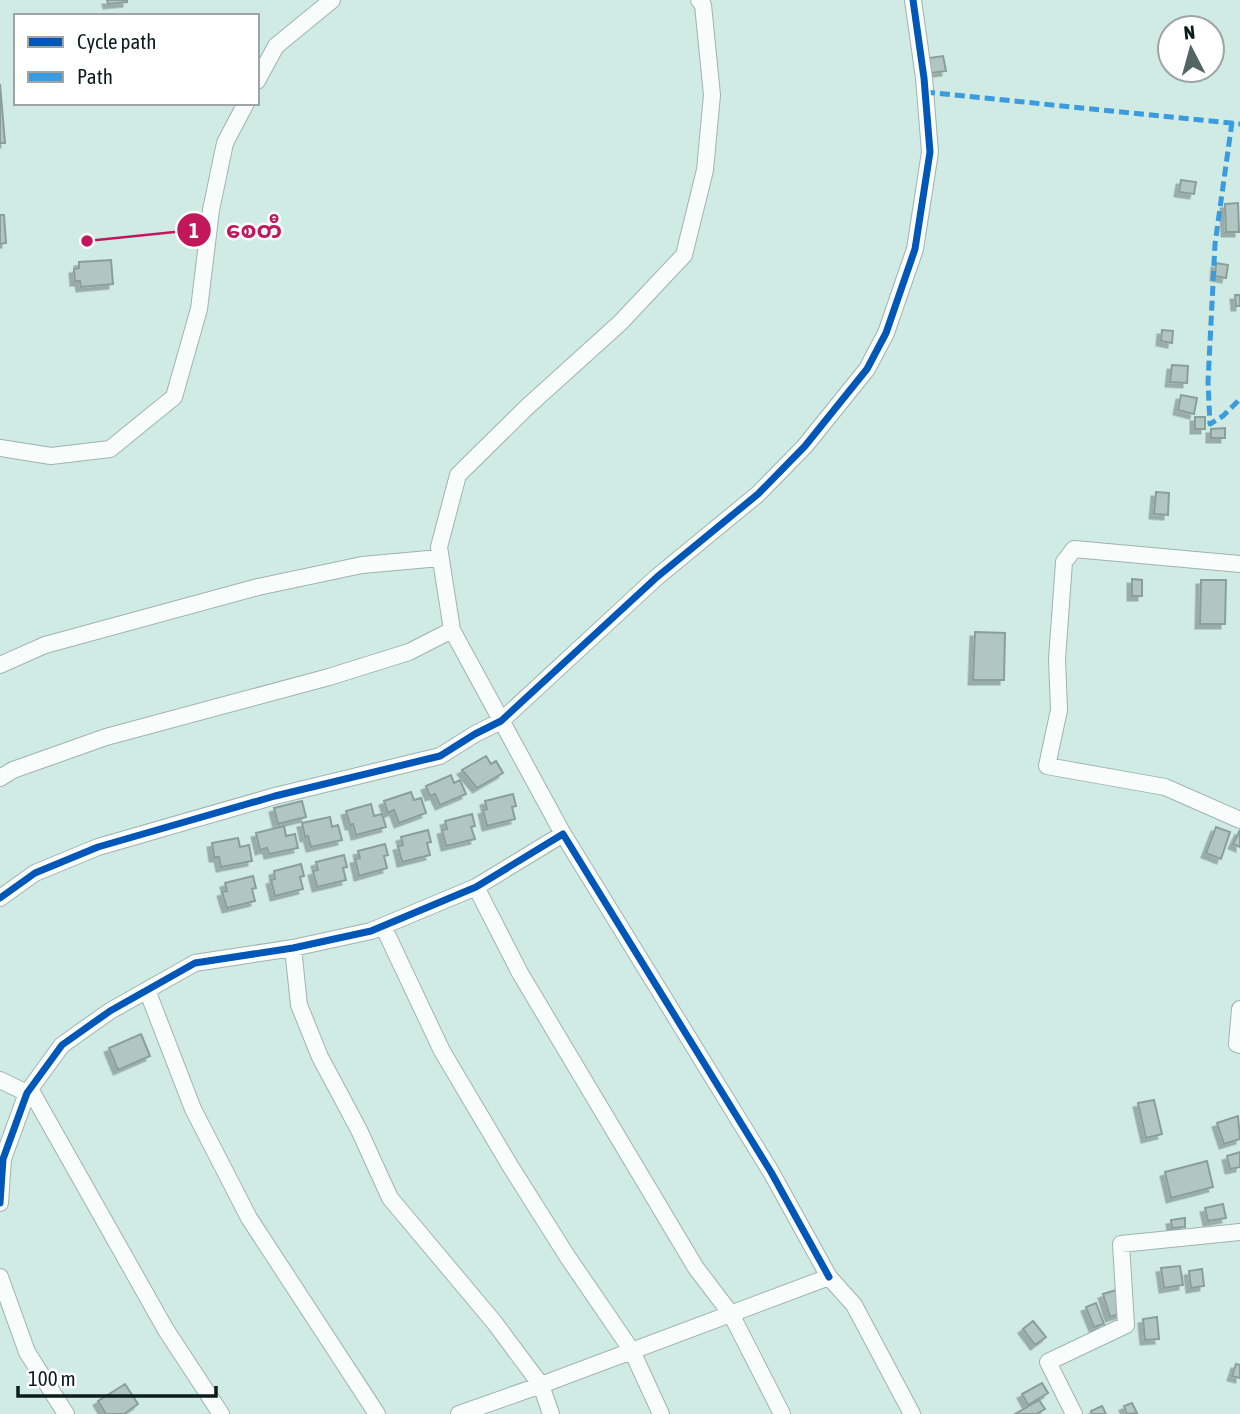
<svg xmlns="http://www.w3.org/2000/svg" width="1240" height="1414" viewBox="0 0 1240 1414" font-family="'Asap Condensed','Noto Sans Myanmar',sans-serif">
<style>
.building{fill:#b1c5c1;stroke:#8b9f9a;stroke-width:2;filter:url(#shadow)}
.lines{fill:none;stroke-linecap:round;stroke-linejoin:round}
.minor-casing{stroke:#a0b4af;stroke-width:18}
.minor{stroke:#f8fcfb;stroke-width:16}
.quiet{stroke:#3a9bdf;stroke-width:5;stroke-dasharray:10 5;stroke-linecap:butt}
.cycleway-casing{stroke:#fff;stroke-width:11}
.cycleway{stroke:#0057b8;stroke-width:7}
.leader{fill:none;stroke:#c2185b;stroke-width:2.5}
.callout-dot{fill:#c2185b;stroke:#fff;stroke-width:2.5}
.mark-label{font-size:21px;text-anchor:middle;font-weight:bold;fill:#fff}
.callout-label{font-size:23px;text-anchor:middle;font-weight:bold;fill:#c2185b;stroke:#fff;stroke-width:5;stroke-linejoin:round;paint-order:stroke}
</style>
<defs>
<filter id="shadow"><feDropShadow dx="-4.5" dy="4.5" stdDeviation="0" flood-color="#0004"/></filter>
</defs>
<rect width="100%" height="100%" fill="#d0eae4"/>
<!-- building -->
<path class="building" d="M107,0h20v2l-19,2z
M943,56l3,15 -15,2 -2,-15z
M0,84l5,59h-5z
M1181,180l15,2 -2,12 -15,-2z
M1238,203l1,29h-13l-1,-28z
M0,215h4l2,28 -6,1z
M111,260l2,24 -32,3 -1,-6h-5l-1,-12 5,-1v-6z
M1216,263l12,2 -2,13 -11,-2z
M1235,295h5v11h-4z
M1162,330l11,1 -1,12 -11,-2z
M1172,365l16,1 -1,17 -17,-1z
M1181,395l16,3 -3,16 -16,-4z
M1195,417h10v12h-10z
M1225,428v10h-14v-9z
M1156,492l13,1 -1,22 -14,-1z
M1132,579l10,1v16h-10z
M1201,580h25l-1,44h-25z
M975,632l30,1 -1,47h-31z
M486,756l5,8 5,-3 7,12 -26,15 -15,-18z
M451,775l3,8 6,-3 6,14 -26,11 -5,-11 -5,2 -4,-10z
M411,792l3,8 7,-2 5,15 -27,10 -5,-13 -6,3 -4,-12z
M513,794l3,12 -4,1 3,12 -28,7 -4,-16 4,-1 -2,-8z
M302,801l4,16 -28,7 -4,-16z
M371,804l3,12 8,-2 4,13 -30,8 -3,-11 -3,1 -4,-14z
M472,814l3,12 -4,1 4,12 -29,7 -4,-16 5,-1 -2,-8z
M330,817l2,10 6,-2 4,15 -31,7 -3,-11 -3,1 -3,-14z
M284,826l2,10 9,-2 3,14 -29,6 -2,-6 -7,2 -4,-17z
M1216,827l14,5 -9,27 -15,-6z
M428,830l3,12 -4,1 3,12 -28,7 -4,-16 5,-1 -2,-8z
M1240,830v17l-7,-3z
M238,838l2,9 9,-2 3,16 -31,6 -2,-10h-5l-2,-14z
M385,844l3,11 -4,1 3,12 -28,8 -4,-17 5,-1 -2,-7z
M344,855l3,12 -4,1 3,12 -29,7 -4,-16 5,-1 -2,-8z
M301,864l3,12 -4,1 3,12 -28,7 -4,-16 4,-1 -1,-8z
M253,876l3,12 -4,1 3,12 -28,7 -5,-16 5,-1 -2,-8z
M141,1034l9,22 -32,14 -9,-22z
M1154,1100l8,34 -16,4 -8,-35z
M1238,1116l2,23 -16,5 -7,-21z
M1240,1152v15l-10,2 -3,-13z
M1207,1161l6,26 -42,11 -6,-26z
M1223,1204l3,14 -18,3 -3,-13z
M1185,1218v9l-13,1 -1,-8z
M1180,1266l3,19 -19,3 -3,-20z
M1202,1269l2,17 -13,2 -2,-17z
M1116,1290l6,23 -12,4 -7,-23z
M1096,1303l8,21 -10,3 -8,-20z
M1157,1317l2,22 -14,1 -2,-21z
M1033,1321l13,16 -11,8 -12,-16z
M1236,1364l4,1v13l-8,-2z
M1042,1383l6,10 -20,12 -6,-11z
M125,1384l13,20 -14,10h-18l-8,-13z
M1039,1400l6,9 -9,5h-21z
M1132,1403l5,10 -10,1 -3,-8z
M1102,1406l4,8h-14l-1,-3z"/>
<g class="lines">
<!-- minor casing -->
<g class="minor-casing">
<path id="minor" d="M257,81l19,-35 56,-46
M0,448l51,8 59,-7 64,-52 25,-88 12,-99 14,-67 21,-40
M1240,564l-166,-15 -10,13 -7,97 2,51 -12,56 118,21 75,33
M0,665l45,-20 213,-58 104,-22 78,-7
M0,778l13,-8 93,-33 223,-60 80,-25 43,-22
M563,834l-111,-204 -13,-83 19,-72 69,-68 93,-84 64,-68 21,-85 7,-75 -9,-90 -4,-5
M476,887l44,86 176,295 35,46 51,100
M0,898l35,-25 63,-26 177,-51 165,-40 35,-22 26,-13 156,-144 101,-83 47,-48 62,-77 19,-36 29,-84 15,-97 -6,-74 -11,-78
M383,926l59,125 67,113 58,92 65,95 29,63
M293,948l6,57 21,52 39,73 31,68 104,124 47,63 288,-108 25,28 58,109
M147,990l46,119 56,109 128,196
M1240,1009l-3,35 3,1
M0,1080l27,13
M30,1089l136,241 55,84
M0,1203l3,-44 24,-66 35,-48 48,-34 85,-48 98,-15 78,-17 105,-44 87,-53 208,338 58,105
M0,1277l27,75 39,62
M459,1414l82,-29 10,29
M1074,1414l-26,-52 78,-37 -5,-81 119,-12"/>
</g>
<!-- minor -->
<use href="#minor" class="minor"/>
<!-- quiet -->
<path class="quiet" d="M925,92l315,32
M1232,122l-17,122 -7,138 2,42 13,-8 17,-17"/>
<!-- cycleway casing -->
<g class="cycleway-casing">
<path id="cycleway" d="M0,898l35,-25 63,-26 177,-51 165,-40 35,-22 26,-13 156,-144 101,-83 47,-48 62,-77 19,-36 29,-84 15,-97 -6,-74 -11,-78
M0,1203l3,-44 24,-66 35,-48 48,-34 85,-48 98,-15 78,-17 105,-44 87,-53 208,338 58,105"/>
</g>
<!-- cycleway -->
<use href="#cycleway" class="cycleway"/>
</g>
<!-- callouts -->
<path class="leader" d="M87 241L194 230"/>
<g class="callout-dot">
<circle cx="87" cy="241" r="7"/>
<circle cx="194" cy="230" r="18"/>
</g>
<g class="mark-label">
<text x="194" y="238">1</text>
</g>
<g class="callout-label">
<text x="254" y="238">စေတီ</text>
</g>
<!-- legend -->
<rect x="14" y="14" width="245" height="91" fill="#ffffff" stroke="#9ea5a4" stroke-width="2"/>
<rect x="28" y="37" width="35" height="10" fill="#0057b8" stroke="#9ea5a4" stroke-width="2"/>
<text x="77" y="49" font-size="21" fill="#0c1e1b">Cycle path</text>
<rect x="28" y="72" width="35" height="10" fill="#3a9bdf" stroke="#9ea5a4" stroke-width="2"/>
<text x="77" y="84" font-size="21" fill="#0c1e1b">Path</text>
<!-- north arrow -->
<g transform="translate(1191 49) rotate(354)"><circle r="33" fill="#ffffff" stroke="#9ea5a4" stroke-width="2"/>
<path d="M0-5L12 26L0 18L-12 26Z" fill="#516561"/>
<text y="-10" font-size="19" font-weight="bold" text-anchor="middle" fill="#0c1e1b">N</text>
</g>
<!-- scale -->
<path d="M18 1386v10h198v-10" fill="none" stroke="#0c1e1b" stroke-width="3.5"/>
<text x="28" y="1386" font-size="21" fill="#0c1e1b" stroke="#ffffff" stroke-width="5" paint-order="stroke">100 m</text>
</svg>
